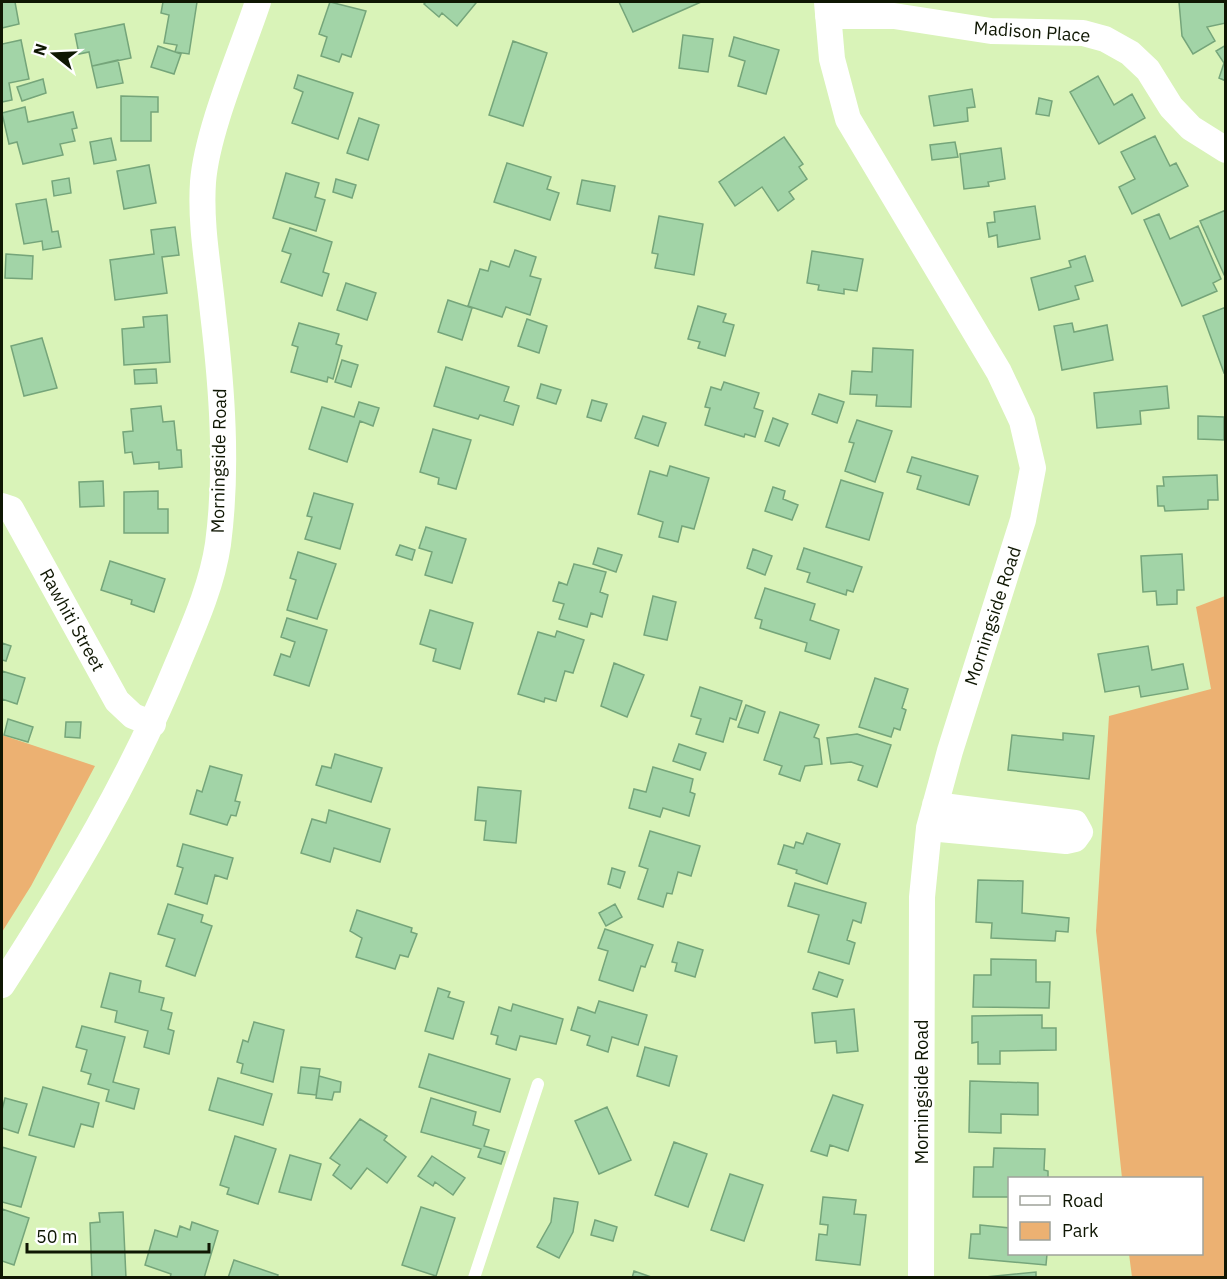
<svg xmlns="http://www.w3.org/2000/svg" width="1227" height="1279" viewBox="0 0 1227 1279" font-family="'IBM Plex Sans',sans-serif">
<style>
.green{fill:#ecb172}
.building{fill:#a2d4a7;stroke:#75a57a;stroke-width:1.5}
.lines{fill:none;stroke-linecap:round;stroke-linejoin:round}
.lane{stroke:#fff;stroke-width:12}
.street{stroke:#fff;stroke-width:26}
.labels{text-anchor:middle;stroke-width:4.5;stroke-linejoin:round;paint-order:stroke}
.street-label{font-size:18px;fill:#0f1703;stroke:#fff}
</style>
<rect width="100%" height="100%" fill="#d9f3b8"/>
<!-- green -->
<path class="green" d="M1225,596v681h-93l-3,-23h73v-76h-80l-26,-247 13,-215 102,-27 -15,-82z
M2,735l93,31 -64,120 -29,46z"/>
<!-- building -->
<path class="building" d="M2,2h13l4,22 -17,4z
M163,2h34l-8,52 -14,-2 2,-7 -13,-2 5,-28 -8,-2z
M330,2l36,9 -15,46 -9,-3 -3,8 -18,-6 6,-19 -8,-3z
M426,2h48l2,1 -19,23 -15,-13 -3,4 -15,-13z
M619,2h82l-68,30z
M1179,2h47v21l-19,4 8,14 -22,13 -11,-18z
M124,24l7,34 -39,8 -3,-14 -10,2 -4,-20z
M683,35l30,4 -5,33 -29,-4z
M734,37l45,13 -13,44 -28,-8 7,-25 -16,-5z
M21,40l8,39 -20,4 3,17 -10,2v-58z
M513,41l34,12 -24,73 -34,-11z
M1226,45v36l-7,-3 5,-15 -8,-12z
M158,46l23,8 -7,20 -23,-7z
M118,60l5,23 -26,5 -5,-22z
M298,75l55,18 -15,46 -46,-16 11,-31 -9,-4z
M1098,76l16,29 18,-11 13,24 -46,26 -29,-52z
M43,79l3,14 -24,8 -5,-14z
M972,89l3,18 -8,1 1,13 -34,5 -5,-30z
M121,96l37,1v15h-7v29h-30z
M1039,98l13,3 -3,15 -13,-2z
M25,107l3,15 45,-10 4,16 -5,1 3,12 -15,3 3,11 -40,9 -6,-22 -8,2 -7,-31z
M359,118l20,7 -11,35 -21,-7z
M1155,136l15,30 6,-3 12,23 -56,28 -13,-27 16,-8 -14,-27z
M784,137l19,27 -4,3 8,12 -18,13 5,7 -16,12 -16,-24 -27,19 -16,-24z
M111,138l5,22 -22,4 -4,-22z
M955,142l3,15 -26,3 -2,-15z
M1001,148l4,31 -17,3 1,4 -25,3 -4,-35z
M507,163l44,14 -4,12 12,4 -9,27 -56,-18z
M149,165l7,38 -32,6 -7,-38z
M286,173l33,10 -4,14 10,3 -9,31 -43,-13z
M69,178l2,15 -17,3 -2,-15z
M336,179l20,6 -4,13 -19,-6z
M582,180l33,6 -5,25 -33,-7z
M46,199l6,33 6,-1 3,16 -18,3 -1,-9 -18,3 -8,-40z
M1035,206l5,33 -42,8 -1,-12 -8,2 -2,-14 8,-1 -1,-10z
M1226,210v69l-26,-58z
M1159,214l11,25 28,-13 23,53 -8,4 4,8 -35,15 -38,-86z
M659,216l44,8 -9,51 -39,-7 3,-14 -6,-1z
M175,227l4,28 -17,2 5,36 -52,7 -5,-40 44,-6 -3,-24z
M290,228l42,14 -9,30 6,2 -7,22 -41,-14 10,-28 -9,-3z
M515,250l21,7 -6,19 11,3 -11,36 -24,-8 -4,10 -34,-11 12,-37 8,2 3,-10 18,6z
M812,251l51,8 -6,32 -13,-2v5l-26,-4 1,-5 -12,-2z
M6,254l27,2 -1,23 -27,-1z
M1085,256l8,25 -18,5 4,13 -40,11 -8,-32 40,-11 -2,-6z
M346,283l30,10 -9,27 -30,-10z
M448,300l24,8 -10,32 -24,-8z
M698,306l28,8 -3,8 11,3 -9,31 -27,-8 2,-6 -12,-3z
M1226,307v65l-2,1 -21,-57z
M167,315l3,47 -46,3 -2,-36 22,-2 -1,-10z
M527,319l20,7 -8,27 -21,-7z
M299,323l40,11 -3,10 6,2 -9,33 -5,-2 -1,5 -36,-10 7,-25 -6,-2z
M1072,323l2,9 33,-7 6,35 -51,10 -8,-44z
M42,338l15,50 -33,8 -13,-50z
M873,348l40,2 -2,57 -35,-1 1,-11 -27,-1 2,-23 20,1z
M342,360l16,5 -7,22 -16,-5z
M446,367l63,20 -5,14 15,5 -6,19 -33,-10 -2,4 -44,-13z
M156,369l1,14 -22,1 -1,-14z
M724,382l35,11 -5,15 9,3 -8,26 -10,-3 -1,3 -39,-12 5,-17 -5,-1 6,-20 10,3z
M541,384l20,6 -5,14 -19,-6z
M1167,386l2,22 -29,3 1,13 -44,4 -3,-35z
M819,394l25,8 -7,21 -25,-9z
M592,400l15,4 -6,17 -14,-4z
M359,402l20,6 -6,18 -13,-5 -13,41 -38,-13 13,-42 32,10z
M161,406l2,16 11,-1 3,29h4l1,17 -23,2v-7l-25,2 -2,-12 -7,1 -2,-21 10,-1 -2,-22z
M643,416l23,7 -8,23 -23,-8z
M1198,416l26,1v23l-26,-1z
M773,418l15,6 -9,22 -14,-5z
M857,420l35,11 -17,51 -30,-11 9,-28 -5,-1z
M433,429l38,11 -15,49 -18,-5 1,-6 -19,-6z
M912,457l66,19 -9,29 -52,-16 4,-13 -14,-4z
M670,466l39,12 -15,51 -12,-3 -4,16 -19,-5 4,-15 -25,-8 12,-43 17,5z
M1217,475l1,25h-10v9l-43,2 -1,-5h-6l-1,-20h7l-1,-9z
M841,480l42,13 -14,47 -43,-13z
M103,481l1,25 -24,1 -1,-25z
M773,487l12,4 -2,8 15,6 -6,15 -27,-9z
M158,491v18h10v24h-44v-41z
M314,493l39,11 -13,45 -35,-10 7,-22 -5,-1z
M426,527l40,12 -14,44 -27,-8 7,-23 -13,-4z
M400,545l15,5 -3,10 -16,-5z
M598,548l24,7 -6,17 -23,-8z
M804,548l58,19 -9,25 -6,-2 -1,5 -39,-13 3,-9 -13,-4z
M753,549l19,7 -7,19 -18,-7z
M298,552l38,12 -19,55 -30,-9 9,-30 -6,-2z
M1182,554l2,36h-7v14l-20,1 -1,-14 -13,1 -2,-36z
M110,561l55,18 -11,33 -23,-8 1,-4 -31,-10z
M574,564l32,8 -6,20 8,3 -6,22 -11,-4 -4,14 -28,-8 5,-15 -11,-3 6,-19 8,3z
M765,588l50,16 -5,16 29,10 -9,29 -25,-8 2,-8 -47,-15 2,-8 -7,-2z
M653,596l23,6 -9,38 -23,-5z
M430,610l43,13 -13,46 -27,-8 3,-12 -16,-5z
M287,618l40,12 -18,56 -35,-11 7,-21 9,3 5,-15 -14,-5z
M557,631l27,9 -11,33 -8,-2 -9,30 -11,-3 -1,4 -26,-8 20,-62 17,5z
M2,643l9,3 -5,15 -4,-1z
M1148,646l4,24 31,-6 5,25 -47,8 -2,-11 -34,6 -7,-38z
M614,663l30,12 -17,42 -26,-11z
M2,671l23,7 -8,26 -15,-5v3z
M875,678l33,11 -6,19 4,2 -6,20 -6,-2 -3,9 -32,-10z
M700,687l42,14 -6,19 -6,-2 -7,24 -27,-8 5,-15 -10,-3z
M746,705l19,7 -7,21 -20,-6z
M780,712l39,13 -5,12 5,2 3,25 -17,2 -5,15 -21,-7 3,-8 -18,-6z
M8,719l25,8 -5,15 -24,-7z
M66,722h15l-1,16 -15,-1z
M1063,733l31,3 -5,43 -81,-9 4,-35 51,5z
M857,734l34,11 -14,42 -19,-7 5,-14 -12,-4 -20,2 -4,-26z
M679,744l27,9 -6,17 -27,-9z
M335,754l47,14 -11,34 -55,-17 6,-19 9,2z
M210,766l32,9 -7,26 5,1 -4,14 -5,-1 -4,10 -37,-11 7,-24 5,2z
M653,767l40,12 -3,13 5,2 -6,22 -26,-8 -3,9 -31,-9 5,-19 12,3z
M478,787l43,4 -5,52 -32,-3 2,-19 -11,-1z
M329,810l61,19 -10,33 -46,-14 -4,14 -29,-9 11,-34 14,4z
M650,831l50,15 -9,30 -13,-4 -6,22 -5,-1 -4,14 -25,-8 10,-30 -9,-3z
M807,833l33,11 -13,40 -31,-11 1,-3 -19,-6 6,-19 10,3 2,-6 7,2z
M183,844l50,14 -6,21 -12,-4 -8,29 -32,-10 8,-26 -6,-2z
M612,868l13,4 -5,16 -12,-4z
M978,880l45,1 -1,32 47,5 -1,14 -12,-1 -1,10 -64,-3 1,-15 -16,-1z
M795,883l71,20 -5,20 -8,-3 -6,20 8,3 -6,21 -41,-12 11,-37 -31,-9z
M168,904l35,11 -2,7 11,4 -17,50 -29,-10 9,-27 -17,-5z
M615,904l7,13 -16,9 -7,-13z
M357,910l55,18 -1,4 6,2 -9,23 -8,-2 -5,14 -39,-12 6,-19 -12,-7z
M605,929l48,16 -8,22 -4,-1 -8,25 -34,-11 9,-29 -10,-3z
M678,942l25,8 -8,27 -20,-6 2,-8 -5,-1z
M991,959l45,1v22h14l-1,26 -76,-1 1,-32h17z
M819,972l24,8 -6,17 -24,-8z
M110,973l31,8 -2,11 25,6 -3,12 11,3 -4,16 6,2 -5,23 -25,-7 4,-16 -33,-9 2,-11 -16,-4z
M438,988l12,4 -2,5 16,5 -11,37 -28,-8z
M599,1001l48,14 -9,30 -26,-8 -4,15 -21,-7 3,-9 -19,-6 7,-23 17,6z
M513,1004l50,15 -7,25 -36,-8 -4,14 -20,-6 2,-8 -7,-2 8,-27 12,4z
M854,1009l4,42 -21,2 -1,-12 -21,2 -3,-30z
M1042,1015v13h14v22l-56,1v13h-22v-22l-6,1v-27z
M254,1022l30,8 -11,52 -32,-9 2,-9 -6,-2 6,-22 5,2z
M82,1026l43,11 -12,45 26,7 -5,20 -28,-8 3,-11 -21,-6 3,-10 -10,-3 6,-21 -11,-3z
M645,1047l32,9 -8,30 -32,-10z
M429,1054l81,25 -10,33 -81,-25z
M301,1067l19,2 -4,26 -18,-2z
M319,1076l22,6 -1,10h-6l-2,8 -16,-2z
M218,1078l54,16 -9,31 -54,-15z
M970,1081l68,2v32l-37,-1v19l-32,-1z
M43,1087l56,16 -6,24 -12,-3 -7,23 -45,-12z
M833,1095l30,10 -15,46 -18,-6 -3,11 -16,-5z
M5,1098l22,6 -9,29 -16,-5v-18z
M431,1098l45,14 -3,13 16,5 -5,16 21,6 -4,12 -23,-7 3,-8 -60,-17z
M607,1107l24,53 -32,14 -24,-53z
M360,1119l27,17 -3,4 22,17 -19,26 -20,-15 -16,21 -18,-14 7,-10 -10,-7z
M235,1136l41,13 -18,55 -31,-10 2,-6 -9,-3z
M674,1142l33,12 -19,53 -33,-12z
M2,1147l34,10 -15,50 -19,-5z
M994,1148l51,1 -1,21 4,1v7h-38v19h-37l1,-30h19z
M290,1155l31,9 -10,36 -32,-8z
M432,1156l33,22 -12,17 -18,-13 -2,4 -15,-10z
M730,1174l33,11 -19,56 -33,-11z
M823,1197l33,3 -2,14 12,1 -6,50 -44,-5 3,-26 8,1 1,-10 -8,-1z
M554,1198l24,4 -5,30 -14,26 -22,-11 14,-25z
M421,1207l34,11 -19,58 -34,-11z
M2,1209l27,9 -15,47 -12,-4z
M123,1212l3,66h-34l-2,-55 10,-1 -1,-9z
M595,1220l22,7 -4,14 -22,-6z
M192,1222l26,9 -14,47h-34l1,-4 -26,-9 10,-35 22,7 3,-11 10,4z
M980,1225l30,3v26h37l-1,11 -77,-7 2,-24h9z
M234,1260l44,15 -1,3h-49z
M634,1271l20,7h-22z
M1036,1272v6h-50v-1z"/>
<g class="lines">
<!-- lane -->
<path class="lane" d="M474,1278l64,-194"/>
<!-- street -->
<path class="street" d="M827,2l5,57 16,60 151,253 23,49 11,47 -10,52 -73,231 -21,77 -7,69 -1,381
M828,16h66l97,15 92,2 22,6 25,14 18,17 23,37 20,21 35,22
M2,506l9,3 106,192 16,15 20,8
M929,828l137,13 9,-2 5,-7 -5,-9 -140,-18
M2,985c67,-104 129,-207 176,-322 16,-38 34,-78 40,-119 10,-76 4,-156 -5,-231 -4,-43 -13,-87 -10,-131 4,-52 38,-129 55,-180"/>
</g>
<g class="labels">
<!-- street labels -->
<g class="street-label">
<text transform="translate(1032 32) rotate(4)" y="6">Madison Place</text>
<text transform="translate(219 461) rotate(-89)" y="6">Morningside Road</text>
<text transform="translate(993 616) rotate(-72)" y="6">Morningside Road</text>
<text transform="translate(72 620) rotate(61)" y="6">Rawhiti Street</text>
<text transform="translate(922 1092) rotate(-90)" y="6">Morningside Road</text>
</g>
</g>
<!-- border -->
<rect width="1227" height="1279" fill="none" stroke="#0f1703" stroke-width="6"/>
<!-- legend -->
<rect x="1008" y="1177" width="195" height="78" fill="#ffffff" stroke="#9fa29a" stroke-width="1.5"/>
<rect x="1020" y="1196" width="30" height="9" fill="#ffffff" stroke="#9fa29a" stroke-width="1.5"/>
<text x="1062" y="1207" font-size="18" fill="#0f1703">Road</text>
<rect x="1020" y="1222" width="30" height="18" fill="#ecb172" stroke="#9fa29a" stroke-width="1.5"/>
<text x="1062" y="1237" font-size="18" fill="#0f1703">Park</text>
<!-- north arrow -->
<g transform="translate(54 54) rotate(288)" stroke="#ffffff" stroke-width="4.5" paint-order="stroke">
<path d="M0-4.5L10 22L0 15L-10 22Z" fill="#0f1703"/>
<text y="-9" font-size="16" font-weight="bold" text-anchor="middle" fill="#0f1703">N</text>
</g>
<!-- scale -->
<path d="M27 1243v9h182v-9" fill="none" stroke="#0f1703" stroke-width="3"/>
<text x="36" y="1243" font-size="18" fill="#0f1703" stroke="#ffffff" stroke-width="4.5" paint-order="stroke">50 m</text>
</svg>
